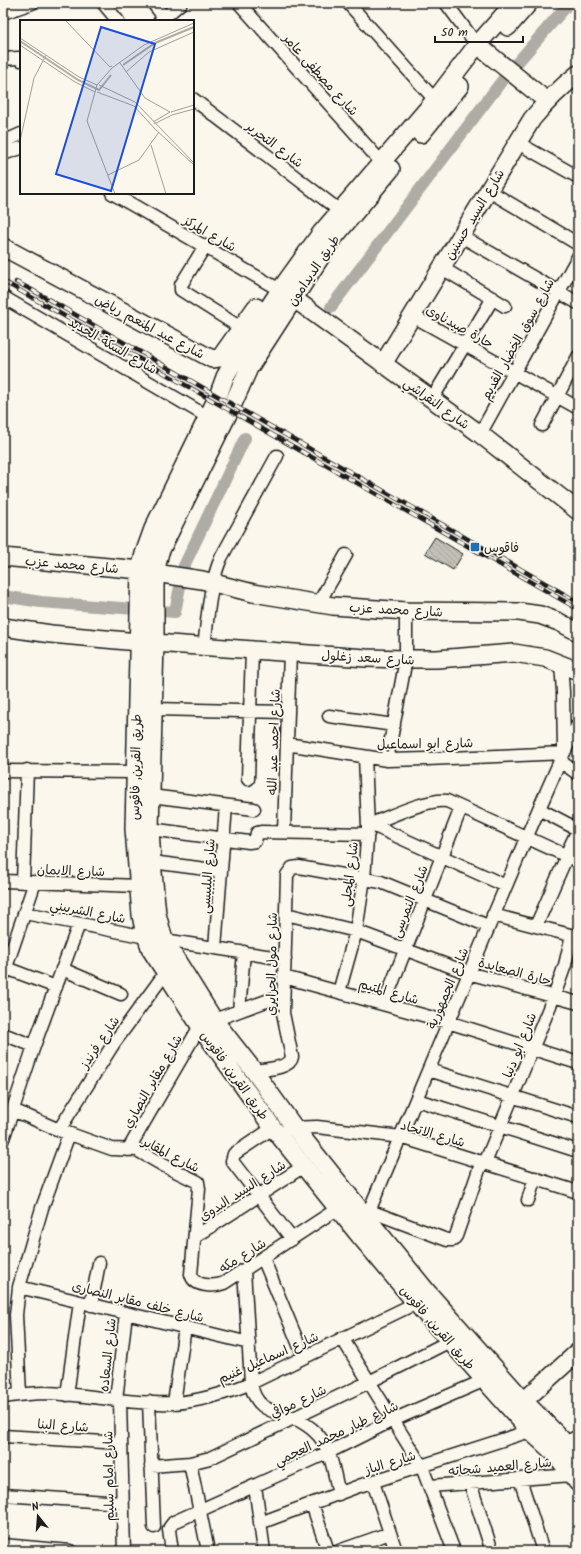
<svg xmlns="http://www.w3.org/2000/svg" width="581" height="1554" viewBox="0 0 581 1554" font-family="Kalam,'Playpen Sans Arabic',sans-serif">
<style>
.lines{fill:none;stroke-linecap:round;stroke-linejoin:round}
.canal{stroke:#afaca5;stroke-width:12}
.building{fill:url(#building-back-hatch);stroke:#1c1c1c}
.street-casing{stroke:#1c1c1c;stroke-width:15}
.secondary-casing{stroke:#1c1c1c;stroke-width:20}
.street{stroke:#fbf7ec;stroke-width:12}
.secondary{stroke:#fbf7ec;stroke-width:17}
.rail-casing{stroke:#1c1c1c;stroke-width:4.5}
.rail{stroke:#fbf7ec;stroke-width:3;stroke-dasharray:9;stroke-linecap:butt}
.poi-dot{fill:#1f6fb2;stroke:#fbf7ec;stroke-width:1.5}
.labels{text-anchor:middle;stroke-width:3.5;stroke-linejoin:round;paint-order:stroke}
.street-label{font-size:13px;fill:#1c1c1c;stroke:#fbf7ec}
.poi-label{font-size:13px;fill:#1c1c1c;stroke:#fbf7ec;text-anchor:start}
.inset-river{fill:none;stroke:#afaca5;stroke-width:2}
.inset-road{fill:none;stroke:#a29f99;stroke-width:1}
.view{fill:#1d4ed8;fill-opacity:0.15;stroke:#1d4ed8;stroke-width:2}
.inset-edge{fill:none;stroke:#1c1c1c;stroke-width:2}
</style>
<defs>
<pattern id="building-back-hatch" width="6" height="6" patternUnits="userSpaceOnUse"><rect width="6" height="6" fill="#c3c0b8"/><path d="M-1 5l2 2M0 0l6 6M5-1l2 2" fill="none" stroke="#a7a49e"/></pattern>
</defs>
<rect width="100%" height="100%" fill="#fbf7ec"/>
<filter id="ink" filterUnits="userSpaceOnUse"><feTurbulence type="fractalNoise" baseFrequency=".025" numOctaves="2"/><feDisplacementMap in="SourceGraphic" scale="8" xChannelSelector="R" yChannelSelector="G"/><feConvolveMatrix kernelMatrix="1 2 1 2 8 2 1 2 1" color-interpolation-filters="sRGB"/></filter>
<g filter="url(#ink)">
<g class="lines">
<!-- canal -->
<path class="canal" d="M331,307l173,-229 65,-75
M3,596l38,6 134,10 9,-46 61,-128"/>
</g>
<!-- building -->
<path class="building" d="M435,537l28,17 -10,16 -28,-17z"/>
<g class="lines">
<!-- street casing -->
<g class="street-casing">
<path id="street" d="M103,3l15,18
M153,3l11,14
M239,3l143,160
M348,3l87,97
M446,3l31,42
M3,13l29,-10
M160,21l21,-18
M3,59l15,-1 3,2
M193,99l147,112
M3,142l18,-8
M518,143l60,34
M3,154l18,-6
M489,191l89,53
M112,193l173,100
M461,236l117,67
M205,246l-24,39v5l60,38
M442,268l63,38
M3,297l205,120
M413,316l165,92
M432,399l61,-101
M542,425l36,-68
M480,434l98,-177
M318,604l28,-49
M204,647c4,-30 5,-61 17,-89l56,-102
M561,663l2,29 1,56
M154,709l134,3
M329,716l65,9
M287,744l100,16 40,-1 137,-6
M387,760l19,-101v-48
M560,761l18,13
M3,771l132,1
M248,779l4,-129
M151,796l103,13
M539,809l38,20v3l-11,23
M368,823l138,63
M371,824c18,-7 58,-26 76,-23l131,60
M150,829l99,13 6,-1 2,-8 4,-1 107,2
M284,832l6,-180
M152,862l69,9
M3,881l135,5
M23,882l4,-112
M25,913l121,24
M286,914l70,17 112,42 110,30
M493,915l85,22
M536,926l31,-70
M164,940l121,19
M215,948l11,-142
M6,968l50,19
M62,969l59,25
M3,976l32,-94
M284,977l164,45 130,41
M339,992l17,-61 8,-53 4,-51 -3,-70
M384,1004l77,-196
M239,1011l5,-59
M214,1020l69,-25
M3,1034l31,12
M429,1070l149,47
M254,1071c11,-2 36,-2 38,-14l-9,-44 4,-138 5,-7 7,-1 82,15 107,44
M417,1100l161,51
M13,1110l46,20 53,19 25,1 26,15 35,17 1,7 -8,85c3,13 23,13 33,9l113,-74
M273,1128l-39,26 -2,7 60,78
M288,1128l29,-1 84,10 177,55
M59,1130l55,-87 52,-71
M3,1139l31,-93 45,-122
M128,1150l72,-124
M485,1163l69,-167 11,-31 7,-30
M528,1200l7,-22
M370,1211l77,29h6l3,-4 26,-75
M364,1223l163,-387 33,-75 18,-37
M195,1237l109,-71
M263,1258l41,99
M244,1270l7,113c4,30 27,28 49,38 7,4 14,9 19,15 13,16 15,38 20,58
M19,1287l230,56
M91,1305l8,-42
M342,1338l80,129 32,84
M20,1394l-4,-79 3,-28 23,-79 27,-74
M67,1395l13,-93
M3,1397c14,-2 28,-4 43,-4 43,1 85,12 128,10 27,-2 53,-10 77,-20l165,-80
M116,1400l10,-87
M120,1401l4,150
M149,1402l5,125
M174,1403l11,-76
M3,1436l118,7
M566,1443l12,-7
M190,1463l18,88
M151,1466l39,-3 20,-5 159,-76 81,-41
M520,1479l23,72
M373,1482l23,69
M470,1483l22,68
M255,1486l9,65
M430,1486l142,-11
M3,1495l119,8
M312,1504l16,47
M260,1523l99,-37 171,-55
M3,1545l67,6
M172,1551l-3,-21 1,-3 4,-5 155,-70 64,-32 92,-40
M339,1551l51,-18"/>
</g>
<!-- secondary casing -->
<g class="secondary-casing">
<path id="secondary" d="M514,3l-37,42 -42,55 -114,133 -41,57 -46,71 -9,16 -7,19 -65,133 -9,25 -4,16 -6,259 7,86 3,15 7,20 49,76 73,102 86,107 57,68 114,128 24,22 24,30
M508,27l21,-24
M486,52l61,49
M421,134l39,-48
M391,169l-60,72 -82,127 -16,36 -73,148 -5,21v70l-5,186 2,33 5,52 7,26 50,80 40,51 40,56 73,91 62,76 95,107 54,55
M3,247l209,112 7,-1 3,-3 34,-48
M293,298l187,136 98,77
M383,364l149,-245c14,-17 28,-31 46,-45
M3,557l137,13
M155,573l47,7 51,13 80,13 73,5 113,1 21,3 19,7 19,10
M3,627l48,7 87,8
M155,643l211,15 40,1h31l77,-6 31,5 33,13
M516,1408l62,-56"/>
</g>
<!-- street -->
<use href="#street" class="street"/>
<!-- secondary -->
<use href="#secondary" class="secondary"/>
<!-- rail casing -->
<g class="rail-casing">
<path id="rail" d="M3,281l575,328
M16,282l16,8 546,312"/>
</g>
<!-- rail -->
<use href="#rail" class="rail"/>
</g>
</g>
<!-- markers -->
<rect class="poi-dot" x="470" y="542" width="10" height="10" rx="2"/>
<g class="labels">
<!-- street labels -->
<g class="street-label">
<text transform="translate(321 74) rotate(48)" y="5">شارع مصطفى عامر</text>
<text transform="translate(275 144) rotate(37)" y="5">شارع التحرير</text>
<text transform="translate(474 214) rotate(-59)" y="5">شارع السيد حسنين</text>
<text transform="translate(210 233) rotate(30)" y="5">شارع المركز</text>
<text transform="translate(313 270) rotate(-56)" y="5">طريق الديدامون</text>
<text transform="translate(150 326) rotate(28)" y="5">شارع عبد المنعم رياض</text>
<text transform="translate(460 326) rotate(29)" y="5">حارة صيدناوى</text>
<text transform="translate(517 339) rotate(-61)" y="5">شارع سوق الخضار القديم</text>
<text transform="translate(113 345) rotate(30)" y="5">شارع السكة الحديد</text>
<text transform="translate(437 403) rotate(36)" y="5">شارع النقراشي</text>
<text transform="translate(72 564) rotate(5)" y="5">شارع محمد عزب</text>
<text transform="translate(396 609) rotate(3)" y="5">شارع محمد عزب</text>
<text transform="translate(368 657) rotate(3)" y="5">شارع سعد زغلول</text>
<text transform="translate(273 742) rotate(-88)" y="5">شارع احمد عبد الله</text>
<text transform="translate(425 743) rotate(-1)" y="5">شارع ابو اسماعيل</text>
<text transform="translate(135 767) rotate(-89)" y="5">طريق القرين, فاقوس</text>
<text transform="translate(71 870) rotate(2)" y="5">شارع الايمان</text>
<text transform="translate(349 874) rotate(-83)" y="5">شارع المجلى</text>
<text transform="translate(207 876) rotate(-86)" y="5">شارع البلبيسى</text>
<text transform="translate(409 901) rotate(-68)" y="5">شارع النمرسى</text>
<text transform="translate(88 911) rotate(11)" y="5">شارع الشربيني</text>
<text transform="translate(271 964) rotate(-89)" y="5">شارع مول الحرايري</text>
<text transform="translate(515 971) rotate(15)" y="5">حارة الصعايدة</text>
<text transform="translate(447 988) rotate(-67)" y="5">شارع الجمهورية</text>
<text transform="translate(389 991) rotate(16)" y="5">شارع المتيم</text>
<text transform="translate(99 1042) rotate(-56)" y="5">شارع فرندز</text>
<text transform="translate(519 1045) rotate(-68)" y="5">شارع ابو دنيا</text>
<text transform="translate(235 1075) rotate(54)" y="5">طريق القرين, فاقوس</text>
<text transform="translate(152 1081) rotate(-60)" y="5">شارع مقابر النصاري</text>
<text transform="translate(433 1133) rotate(16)" y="5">شارع الاتحاد</text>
<text transform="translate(171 1154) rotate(27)" y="5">شارع المقابر</text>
<text transform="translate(242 1190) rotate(-33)" y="5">شارع السيد البدوى</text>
<text transform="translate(242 1255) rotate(-32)" y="5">شارع مكه</text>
<text transform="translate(138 1301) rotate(14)" y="5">شارع خلف مقابر النصارى</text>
<text transform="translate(438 1327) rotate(49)" y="5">طريق القرين, فاقوس</text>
<text transform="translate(107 1355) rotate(-84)" y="5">شارع السعاده</text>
<text transform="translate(268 1357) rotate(-24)" y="5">شارع اسماعيل غنيم</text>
<text transform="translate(298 1401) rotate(-25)" y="5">شارع موافي</text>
<text transform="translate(63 1425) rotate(4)" y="5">شارع البنا</text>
<text transform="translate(336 1433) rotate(-25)" y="5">شارع طيار محمد العجمي</text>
<text transform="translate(390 1462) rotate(-17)" y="5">شارع الباز</text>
<text transform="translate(500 1466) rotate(-5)" y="5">شارع العميد شحاته</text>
<text transform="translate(108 1476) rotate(-91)" y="5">شارع امام سليم</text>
</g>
<!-- poi labels -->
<g class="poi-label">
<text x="484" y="552">فاقوس</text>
</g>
</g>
<!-- overview -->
<g transform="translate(20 20)">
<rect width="174" height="174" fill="#fbf7ec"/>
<path class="inset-river" d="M0,21l58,39 21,10 12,-15M103,45l32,-22 39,-16"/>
<path class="inset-road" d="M45,0l45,47 2,-1M0,18l59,39 18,8M0,25l55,37 20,10M100,43l25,35 25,14M106,52l23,-20 45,-20M79,65l36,17 59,61M77,72l37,14 21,23 39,36M151,92l23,-7M152,95l22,-6M133,102l17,-10M134,104l18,-9M0,121l14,-63 12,-23M131,125l15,49M88,155l31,-15 20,-28M95,174l-28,-73 10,-36 15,-17 32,-23 50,-22"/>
<path class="view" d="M81,7l54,17 -44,147 -55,-17z"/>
<rect width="174" height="174" class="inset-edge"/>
</g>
<!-- margin -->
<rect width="581" height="1554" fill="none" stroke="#fbf7ec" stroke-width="16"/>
<rect x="8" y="8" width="565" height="1538" fill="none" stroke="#1c1c1c" stroke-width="1.5" filter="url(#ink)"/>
<!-- north arrow -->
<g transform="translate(38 1516) rotate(343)" stroke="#fbf7ec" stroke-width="3" paint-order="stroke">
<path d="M0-3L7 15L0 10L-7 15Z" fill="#1c1c1c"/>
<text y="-6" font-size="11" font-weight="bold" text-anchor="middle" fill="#1c1c1c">N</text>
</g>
<!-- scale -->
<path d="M435 36v6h88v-6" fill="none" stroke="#1c1c1c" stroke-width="2"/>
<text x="441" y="36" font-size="12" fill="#1c1c1c" stroke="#fbf7ec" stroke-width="3" paint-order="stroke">50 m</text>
</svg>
